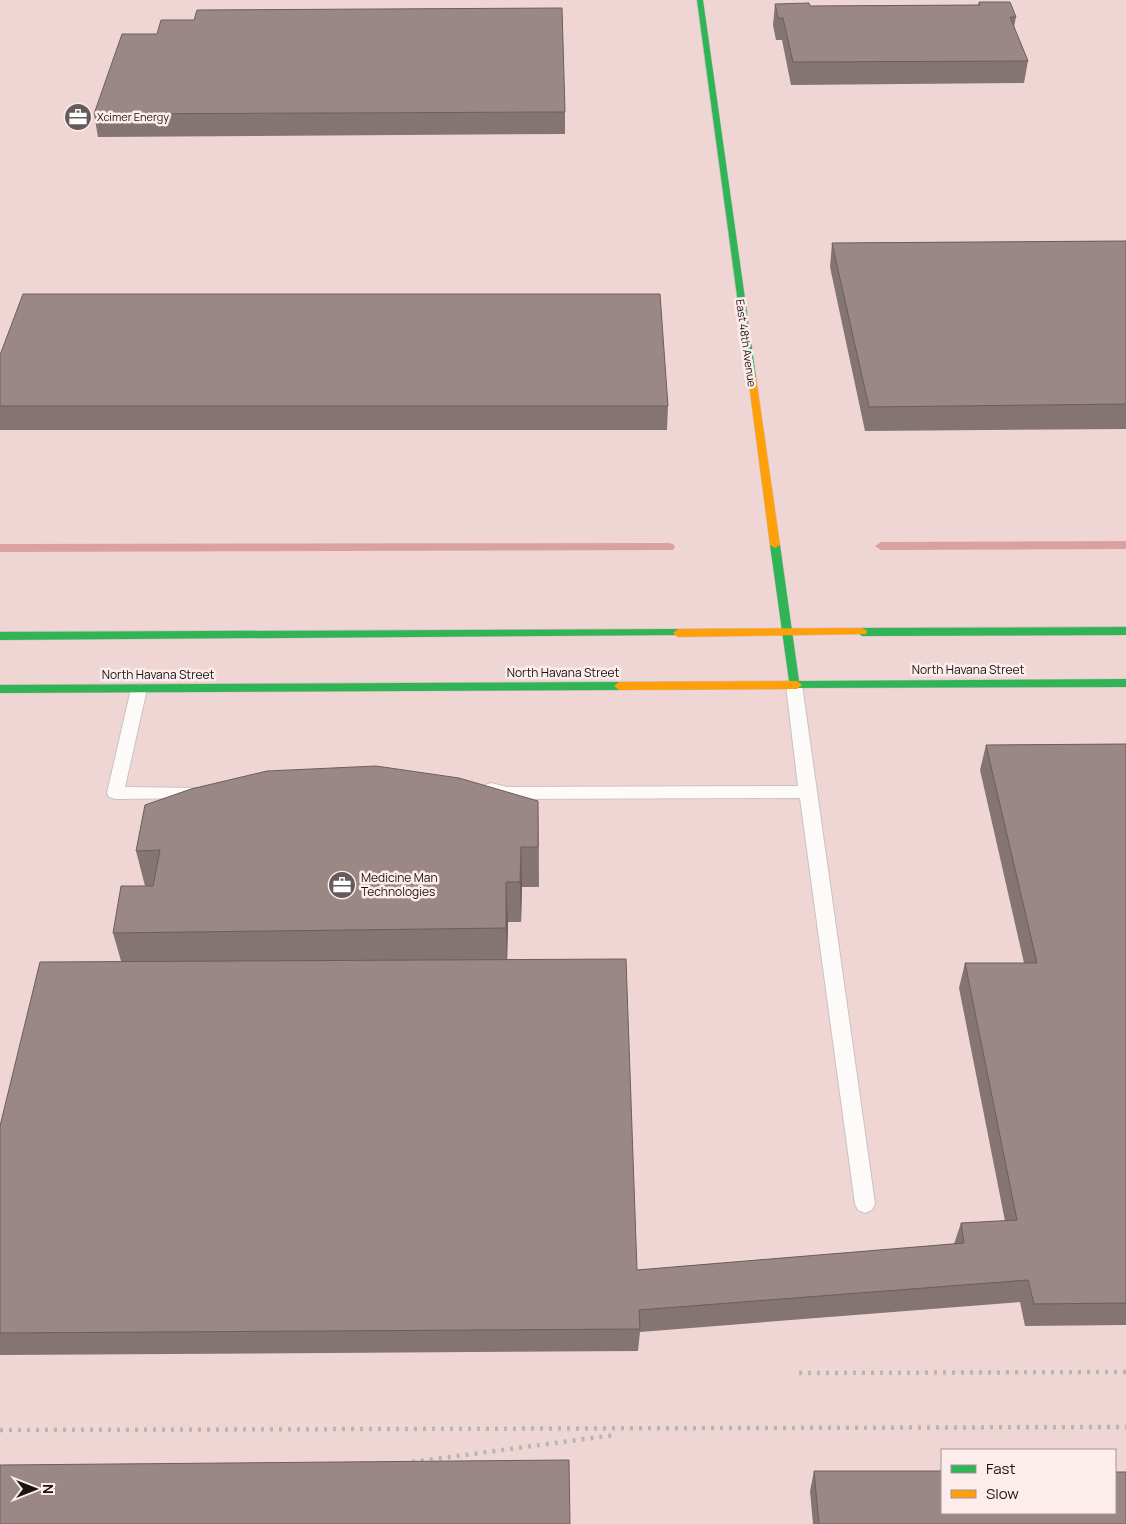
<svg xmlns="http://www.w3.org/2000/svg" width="1126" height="1524" viewBox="0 0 1126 1524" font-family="Manrope,sans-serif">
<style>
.built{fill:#efd6d4;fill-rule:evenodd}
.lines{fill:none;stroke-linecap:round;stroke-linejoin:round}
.stream{fill:#dba19e;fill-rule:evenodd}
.lane-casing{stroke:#ccc1c0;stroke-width:2}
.fast-casing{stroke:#ccc1c0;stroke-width:1}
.slow-casing{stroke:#ccc1c0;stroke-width:1}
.lane{fill:#fdfbfa;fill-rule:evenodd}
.fast{fill:#30b455;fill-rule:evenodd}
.slow{fill:#ff9f0a;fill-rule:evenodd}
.rail{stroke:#b8b5b5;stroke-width:4.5;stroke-dasharray:3 6;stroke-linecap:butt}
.wall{fill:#847473}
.shaded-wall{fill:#6c5e5e}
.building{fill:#9a8786;stroke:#6c5e5e}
.labels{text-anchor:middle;stroke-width:5;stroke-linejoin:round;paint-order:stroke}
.far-poi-label{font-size:11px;fill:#1b1312;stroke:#fcedec;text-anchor:start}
.far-street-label{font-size:11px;fill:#1b1312;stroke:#fcedec}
.street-label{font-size:12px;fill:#1b1312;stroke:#fcedec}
.poi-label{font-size:12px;fill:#1b1312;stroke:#fcedec;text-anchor:start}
</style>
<rect width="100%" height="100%" fill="#f0e2e1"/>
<!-- built -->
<path class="built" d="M0,0h1126v1524h-1126zM942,1450h173v63h-173z"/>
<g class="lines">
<!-- stream -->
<path class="stream" d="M1126,541v8l-245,1 -6,-4 6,-4z
M669,543l4,1 2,3 -2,3 -673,2v-8z"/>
<!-- lane casing -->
<g class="lane-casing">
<path id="lane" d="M794,680l6,1 2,4 73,519 -3,6 -7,3 -7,-3 -3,-6 -55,-406 -293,1 -22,-6 -2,-4 2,-4 6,-2 16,4 291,-1 -12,-101 2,-4z
M139,684l6,1 2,4 -22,98 73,1 6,2 2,4 -2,4 -89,1 -6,-2 -2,-4 24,-104 2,-4z"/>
</g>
<!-- fast casing -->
<g class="fast-casing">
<path id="fast" d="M697,0h6l53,377 -4,3 -4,-3z
M775,542l5,3 19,136 327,-2v8l-336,1 -20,-143z
M1126,627v8l-264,1 -5,-4 5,-4z
M678,629l4,2 1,2 -1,2 -682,5v-8z
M619,682l5,4 -5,4 -619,3v-8z"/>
</g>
<!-- slow casing -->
<g class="slow-casing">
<path id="slow" d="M752,374l4,3 24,168 -5,3 -5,-3 -22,-168z
M862,628l4,2 1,2 -1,2 -188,3 -5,-4 5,-4z
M797,681l5,4 -5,4 -178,1 -5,-4 5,-4z"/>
</g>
<!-- lane -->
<use href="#lane" class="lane"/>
<!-- fast -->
<use href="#fast" class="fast"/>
<!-- slow -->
<use href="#slow" class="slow"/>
<!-- rail -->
<path class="rail" d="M799,1373l327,-1
M0,1430l1126,-3
M412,1462l203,-27"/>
</g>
<!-- wall -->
<path class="wall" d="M979,2l37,15 -2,10 14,34 -4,22 -233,2 -9,-45h-6l-3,-15 2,-21 35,2 168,-1z
M565,112v22l-467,3 -4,-23z
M1126,241v188l-261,2 -35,-164 2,-24z
M0,355l668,51 -1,24h-667z
M1126,744v581l-101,1 -5,-24 -380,30 -2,19 -638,4v-229l121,-165 -8,-28 32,-47 -9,-35 402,-50 1,86h-17l-1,35h-13l-1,37 130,311 317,-26 7,-21 44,-2 -46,-233 6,-25h59l-44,-193 6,-25z
M814,1471l312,53h-313l-3,-33z"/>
<!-- shaded-wall -->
<path class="shaded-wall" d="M538,801l1,40v46z
M521,847l1,40 -1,35 -1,-40z
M506,882l2,40 -1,46 -1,-40z"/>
<!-- building -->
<path class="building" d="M979,2h31l6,15h-6l18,44 -235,1 -10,-44h-5l-3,-14 34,-1 1,3 170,-1z
M562,8l3,104 -471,2 28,-80h35l4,-14h33l3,-10z
M1126,241v163l-257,3 -37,-164z
M23,294h637l8,112h-668v-51z
M1126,744v559l-92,1 -6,-24 -389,30 1,19 -640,4v-207l40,-164 586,-3 11,311 327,-27 -3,-20 56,-3 -52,-257h72l-51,-218z
M376,766l83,12 79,23v46h-17l-1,35h-14v46l-393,5 8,-47h32l7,-36 -24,1 9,-46 46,-16 76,-18z
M569,1460l1,64h-570v-59z
M814,1471h128v42h173v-41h11v52h-307z"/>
<!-- icons -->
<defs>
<g id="office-disc" transform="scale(1.4375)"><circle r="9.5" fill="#665b5a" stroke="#fcedec"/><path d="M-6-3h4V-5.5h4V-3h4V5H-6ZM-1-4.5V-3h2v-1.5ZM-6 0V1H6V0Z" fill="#fff"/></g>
</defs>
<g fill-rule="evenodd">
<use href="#office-disc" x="78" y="117"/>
<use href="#office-disc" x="342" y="885"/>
</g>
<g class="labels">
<!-- far-poi labels -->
<g class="far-poi-label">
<text x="97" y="121">Xcimer Energy</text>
</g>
<!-- far-street labels -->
<g class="far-street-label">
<text transform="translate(746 343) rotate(82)" y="4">East 48th Avenue</text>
</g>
<!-- street labels -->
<g class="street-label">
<text x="968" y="674">North Havana Street</text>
<text x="563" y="677">North Havana Street</text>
<text x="158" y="679">North Havana Street</text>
</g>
<!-- poi labels -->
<g class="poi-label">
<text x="361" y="882">Medicine Man<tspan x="361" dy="14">Technologies</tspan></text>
</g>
</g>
<!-- legend -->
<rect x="941" y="1449" width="175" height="65" fill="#fcedec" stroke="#a29695"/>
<rect x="951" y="1465" width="25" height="8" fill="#30b455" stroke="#a29695"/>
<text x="986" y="1474" font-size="15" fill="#1b1312">Fast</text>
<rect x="951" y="1490" width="25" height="8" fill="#ff9f0a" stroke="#a29695"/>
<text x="986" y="1499" font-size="15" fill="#1b1312">Slow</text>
<!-- north arrow -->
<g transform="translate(35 1489) rotate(90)" stroke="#fcedec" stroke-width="4" paint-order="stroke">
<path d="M0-4L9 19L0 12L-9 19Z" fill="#1b1312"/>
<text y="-8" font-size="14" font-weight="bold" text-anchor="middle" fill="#1b1312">N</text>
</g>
</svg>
